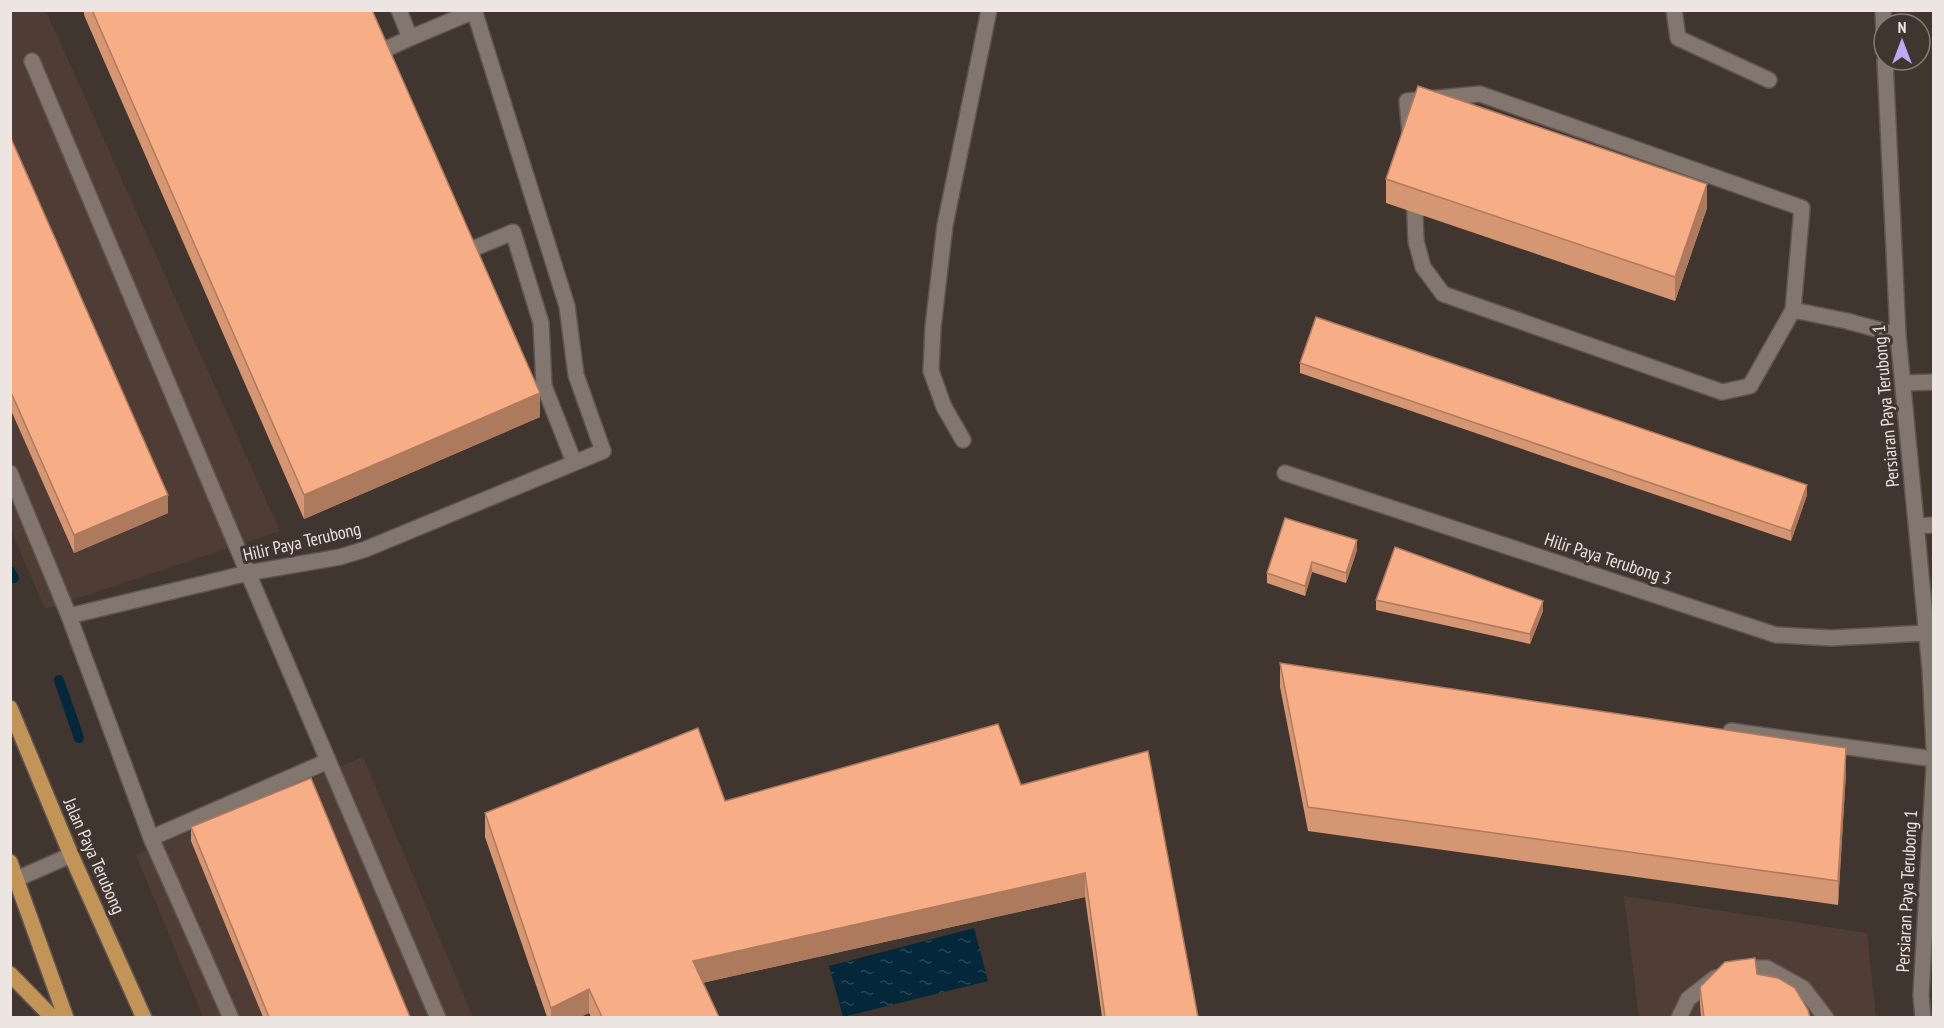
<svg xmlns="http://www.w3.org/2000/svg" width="1944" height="1028" viewBox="0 0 1944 1028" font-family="'PT Sans Narrow',sans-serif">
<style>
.built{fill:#4f3d35}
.education{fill:#503e36}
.water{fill:url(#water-ripples)}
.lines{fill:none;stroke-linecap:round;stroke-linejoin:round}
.stream{stroke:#042839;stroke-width:10}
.lane-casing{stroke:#5e5450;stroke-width:18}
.street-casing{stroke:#5e5450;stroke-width:18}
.primary-casing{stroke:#5e5450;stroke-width:18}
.lane{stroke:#83766f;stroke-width:15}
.street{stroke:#83766f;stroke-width:15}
.primary{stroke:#c39458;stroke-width:15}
.wall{fill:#d49673}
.shaded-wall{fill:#ad7a5e}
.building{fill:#f7ae86;stroke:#ad7a5e;stroke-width:1.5}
.labels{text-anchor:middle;stroke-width:6;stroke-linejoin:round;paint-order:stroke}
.street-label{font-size:18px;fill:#ede5e1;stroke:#41352f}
</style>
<defs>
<pattern id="water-ripples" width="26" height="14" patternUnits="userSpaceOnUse" patternTransform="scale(1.5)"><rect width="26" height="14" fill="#042839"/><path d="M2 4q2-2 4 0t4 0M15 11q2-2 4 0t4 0" fill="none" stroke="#294755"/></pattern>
</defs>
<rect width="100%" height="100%" fill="#41352f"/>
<!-- built -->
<path class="built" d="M10,11h36l234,520 -235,78 -34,-79z
M363,757l110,260h-270l-67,-162z"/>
<!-- education -->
<path class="education" d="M1624,896l243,37 9,84h-237z"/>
<!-- water -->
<path class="water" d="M974,928l14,53 -145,36 -14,-51z"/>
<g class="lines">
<!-- stream -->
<path class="stream" d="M10,571l4,7
M59,680l20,58"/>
<!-- lane casing -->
<g class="lane-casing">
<path id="lane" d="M474,10l93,296 9,69 27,76
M1674,10l4,28 91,42
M410,38l64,-27
M371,56l39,-18 -11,-28
M32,61l216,512
M1480,94l322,114 -9,102 -43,76 -28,6 -279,-98 -20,-27 -7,-26 -3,-73 -6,-67z
M458,255l55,-23 28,91 3,63 30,76
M1793,310l54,11 51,14
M1903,383l31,-1
M963,440l-19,-33 -13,-36 2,-44 12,-102 44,-215
M1731,731l203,28
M151,838l177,-77
M1738,968h29l36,20 23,30
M1679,1018l9,-19 27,-21"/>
</g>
<!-- street casing -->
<g class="street-casing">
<path id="street" d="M1883,10l1,24
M1885,60l13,275 32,334 4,78
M10,473l59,143 82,222 80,180
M1285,473l491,162 55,3 95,-5
M1917,526l17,-1
M248,573l190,445
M69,616l179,-43 92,-16 26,-8 237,-98
M10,882l61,-27
M1923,1018l-2,-23 13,-228"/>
</g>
<!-- primary casing -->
<g class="primary-casing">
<path id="primary" d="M10,708l61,147 73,163
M10,862l56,156
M10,974l43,44"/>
</g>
<!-- lane -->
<use href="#lane" class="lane"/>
<!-- street -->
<use href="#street" class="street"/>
<!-- primary -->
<use href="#primary" class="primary"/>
</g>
<!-- wall -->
<path class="wall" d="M84,10h288l168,407 -236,102 -220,-504z
M10,136l158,377 -94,40 -64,-145z
M1386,179l321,29 -32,93 -289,-98z
M1300,363l507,132 -16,46 -491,-168z
M1357,550l-11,33 -34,-11 -7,24 -38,-13v-10z
M1376,600l167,11 -13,33 -154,-34z
M1280,663l566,109 -8,133 -530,-74 -28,-144z
M1021,785l177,232h-96l-17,-120 -383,86 17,34h-128l-2,-4 -9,4h-33l-62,-180v-24z
M191,827l219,190h-147l-72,-176z
M1757,974l53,43h-109l-1,-12v-18z"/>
<!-- shaded-wall -->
<path class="shaded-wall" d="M1707,184v24l-32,93v-24z
M540,393v24l-236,102v-24z
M1807,485v10l-16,46v-10z
M168,495v18l-94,40v-18z
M1357,540v10l-11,33v-10z
M1312,562v10l-7,24v-10z
M1543,601v10l-13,33v-10z
M1846,748v24l-8,133v-24z
M1085,873v24l-392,88v-24z
M589,989v24l-9,4h-29v-9z"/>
<!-- building -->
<path class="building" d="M92,10h280l168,383 -236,102z
M1418,86l289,98 -32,93 -289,-98z
M10,136l158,359 -94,40 -64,-145z
M1316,317l491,168 -16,46 -491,-168z
M1285,518l72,22 -11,33 -34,-11 -7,24 -38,-13z
M1395,547l148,54 -13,33 -154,-34z
M1280,663l566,85 -8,133 -530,-74z
M998,724l23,61 127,-34 50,266h-93l-20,-144 -392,88 26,56h-117l-13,-28 -38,19 -66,-195 213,-85 27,73z
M311,778l99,239h-141l-78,-190z
M1755,958l2,16 21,4 17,10 13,22 2,7h-106l-4,-30 25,-25z"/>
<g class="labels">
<!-- street labels -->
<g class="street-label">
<text transform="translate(1886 406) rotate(-95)" y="6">Persiaran Paya Terubong 1</text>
<text transform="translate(302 542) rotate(-13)" y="6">Hilir Paya Terubong</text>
<text transform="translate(1608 559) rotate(18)" y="6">Hilir Paya Terubong 3</text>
<text transform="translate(94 856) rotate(66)" y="6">Jalan Paya Terubong</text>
<text transform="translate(1907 891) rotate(-87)" y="6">Persiaran Paya Terubong 1</text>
</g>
</g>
<!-- border -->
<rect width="1944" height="1028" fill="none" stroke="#ede5e1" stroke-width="24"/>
<!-- north arrow -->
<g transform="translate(1902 42)"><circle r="28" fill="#41352f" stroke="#867b76" stroke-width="1.5"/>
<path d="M0-4.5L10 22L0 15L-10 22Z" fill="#bfa9f4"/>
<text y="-9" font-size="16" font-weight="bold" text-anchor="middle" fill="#ede5e1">N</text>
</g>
</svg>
